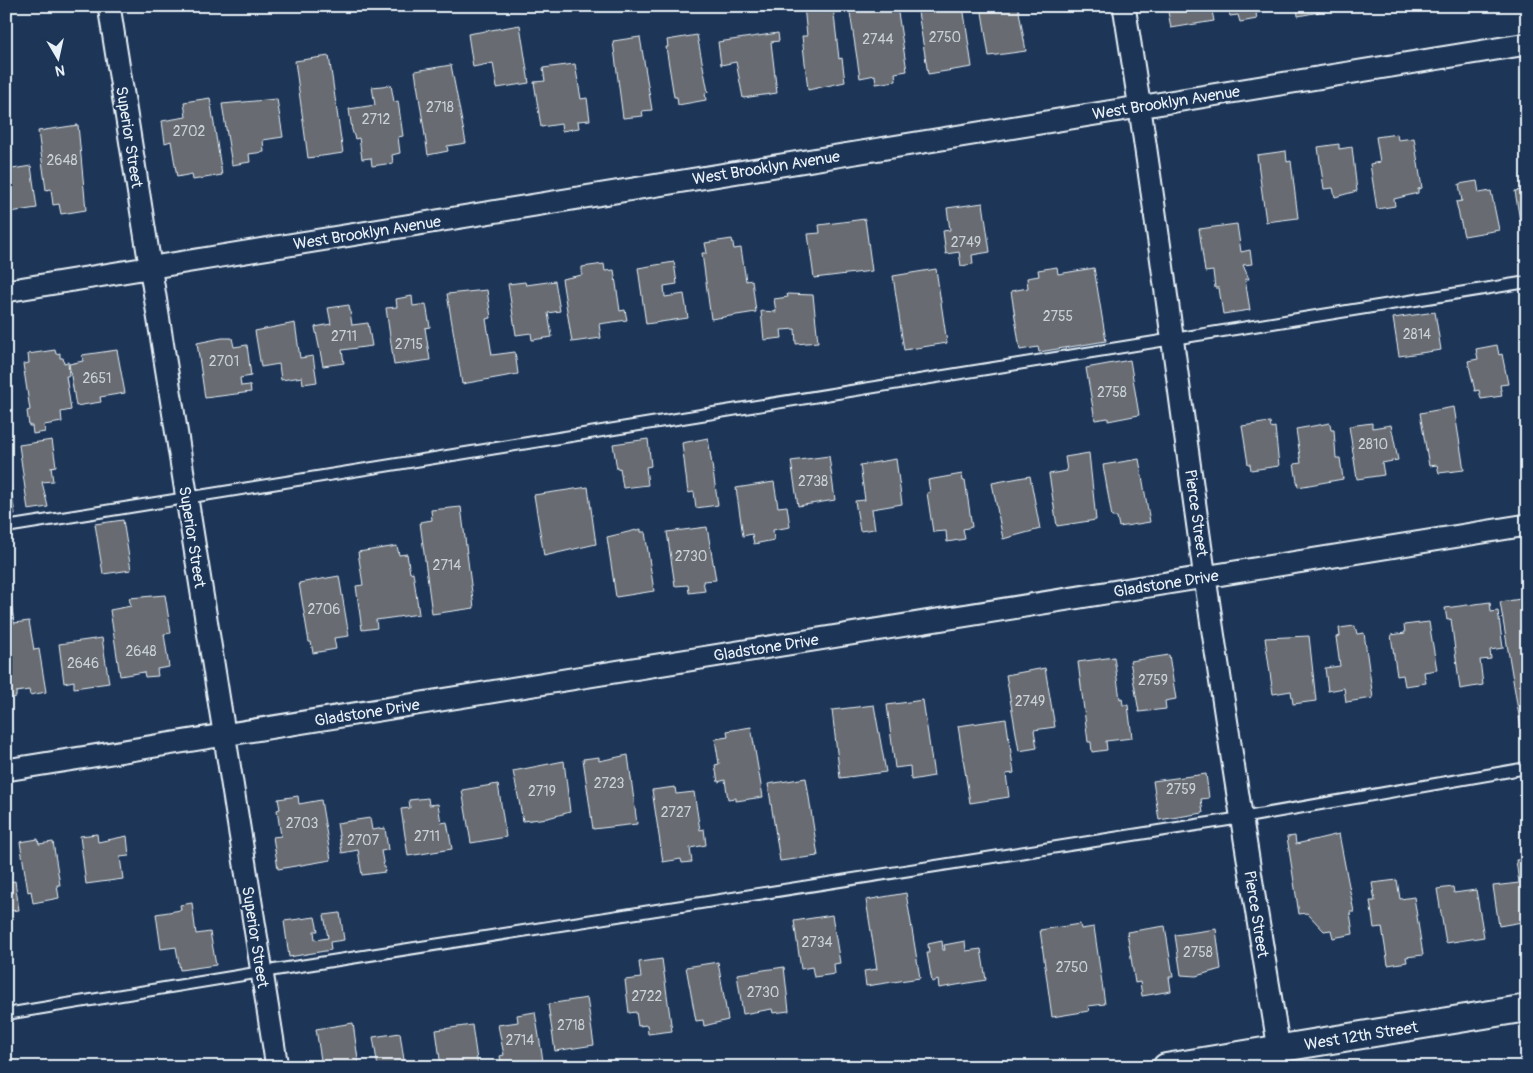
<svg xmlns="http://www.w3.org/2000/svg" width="1533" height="1073" viewBox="0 0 1533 1073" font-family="Pangolin,sans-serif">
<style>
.building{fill:#676c72;stroke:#e8f1f8}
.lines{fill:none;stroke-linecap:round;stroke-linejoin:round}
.service-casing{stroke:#e8f1f8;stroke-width:14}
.minor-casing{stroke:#e8f1f8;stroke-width:25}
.tertiary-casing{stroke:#e8f1f8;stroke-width:30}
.service{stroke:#1d3557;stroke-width:10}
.minor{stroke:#1d3557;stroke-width:21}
.tertiary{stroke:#1d3557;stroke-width:26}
.labels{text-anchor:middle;stroke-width:5;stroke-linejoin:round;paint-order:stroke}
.number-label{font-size:14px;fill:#c8d0d6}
.street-label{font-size:16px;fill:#e8f1f8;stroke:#1d3557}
</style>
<rect width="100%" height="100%" fill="#1d3557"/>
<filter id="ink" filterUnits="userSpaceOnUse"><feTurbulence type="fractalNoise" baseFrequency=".02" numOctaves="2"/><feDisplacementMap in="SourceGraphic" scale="10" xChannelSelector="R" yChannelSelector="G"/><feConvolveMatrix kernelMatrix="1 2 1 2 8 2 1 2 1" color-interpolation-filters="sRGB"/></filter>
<g filter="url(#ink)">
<!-- building -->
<path class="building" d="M804,6h29l6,53 3,-1 3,24 -37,8 -6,-54h5z
M849,6h48l10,65 -12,2 1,8 -20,3 -1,-9 -15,3z
M917,6h46l9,61 -44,7z
M981,6h37l8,45 -37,5z
M1167,6h44l3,15 -43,7z
M1228,6h41v5l-13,2 1,6 -17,3 -2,-7 -8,1z
M1297,6h21l1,6 -21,4z
M520,25l9,58 -32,5 -4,-25 -20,4 -5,-33z
M778,33l1,8 -8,1 6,51 -34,5 -7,-36 -15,3 -3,-23z
M697,35l11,57 -3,1 1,7 -28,5 -1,-8h-3l-8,-50h2l-1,-7z
M640,37l12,73 -10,1 1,5 -20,2 -10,-77z
M329,56l14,97 -35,5 -13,-97z
M575,64l6,35 6,-1 3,22 -12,1 1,7 -17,3 -1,-7 -20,3 -7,-45 11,-1 -2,-13z
M451,65l15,78 -19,3 1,5 -20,4 -13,-84z
M391,85l3,17 4,-1 5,35 -5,1 2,16 -8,2 1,8 -21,3 -1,-8 -9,1 -3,-21 -4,1 -3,-9 -3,-21 26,-4 -3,-18z
M210,98l12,77 -29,5 -1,-6 -15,3 -6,-36 -6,2 -3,-22 24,-4 -2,-15z
M277,99l6,38 -20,3 1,12 -15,2 1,8 -18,3 -10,-61z
M78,125l8,85 -25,4 -2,-10 -6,1 -2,-16 -5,1 -8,-59z
M1397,134l1,6 16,-2 8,50 -4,1v4l-24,6 1,7 -18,3 -7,-45 10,-2 -4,-25z
M1339,144v5l13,-2 5,44 -22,6 -2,-9 -9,1 -6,-42z
M1286,151l1,11 4,-1 7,57 -32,4 -9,-67z
M31,166l6,42 -27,4 -1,-5 -3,1v-38z
M1477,181l2,12 12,-2 8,39 -35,6 -8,-34 6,-1 -3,-17z
M1527,189v49l-3,-18 -4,1 -5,-30z
M983,203l7,49 -18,3 1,9 -12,2 -2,-14 -13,2 -3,-23 7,-1 -3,-22z
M865,219l7,52 -58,7 -6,-44 12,-1 -1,-8z
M1237,224l4,28 9,-2 2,14 -9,1 6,14h-4l5,31 -27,4 -4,-26h-4l-2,-17 -8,1 -6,-43z
M732,239l2,10 7,-1 5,33 6,-1 4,32 -45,7 -9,-66h5l-2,-10z
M674,262l3,22 -13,2 1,11 19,-3 4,24 -42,6 -8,-56z
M604,264l1,7 9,-1 6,41 5,-1 2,10 -28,4 2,14 -29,4 -10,-63 20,-4v-8z
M1057,267l1,7 36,-6 12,73 -67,11 -1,-5 -18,3 -9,-59 17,-3 -1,-10 12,-2 -1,-6z
M936,269l11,74 -43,7 -11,-74z
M555,281l5,30 -12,2 4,24 -20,3 -1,-7 -15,2 -8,-51 17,-2 1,3z
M487,290l4,28 -5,1 6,36 23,-3 3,22 -56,10 -15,-90z
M787,294l26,1 5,47 -22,2 -1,-15 -14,1 1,8 -18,2 -3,-29 15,1 -2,-13 14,-2z
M412,296l1,10 13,-2 4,23 -5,1 5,32 -36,5 -8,-57 11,-1 -1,-8z
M349,305l3,20 16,-2 4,23 -30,4 2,13 -21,3 -8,-39 16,-3 -3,-16z
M1435,312l6,38 -42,6 -6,-38z
M295,323l5,35 13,-2 4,26 -14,2 -1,-7 -21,3 -2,-16 -18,3 -6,-36z
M222,338h10l2,9 13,-2 4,31 -11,2 1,8 9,-1 1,7 -46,6 -8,-55z
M1497,345l2,10 3,-1 6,30 -8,1 2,11 -21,3 -2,-9 -4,1 -7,-30 10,-2 -2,-10z
M55,350l1,4 4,-1v5h3l1,5 4,-1 1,14h-3l5,34 -10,2 1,10 -18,3 1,7 -12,2 -1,-8h-3l-2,-15 3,-1 -7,-46 6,-1 -1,-9z
M117,350l8,43 -25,4 1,5 -25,4 -7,-42 14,-3 -1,-6z
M1130,360l9,55 -31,6v-3l-13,2 -9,-52z
M1454,407l10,63 -25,3 -2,-8 -8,1 -9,-53z
M1270,422l1,6 4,-1 4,39 -28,4 -1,-6h-2l-6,-38z
M1330,423l1,7h3l2,28h4l3,21 -45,8 -4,-23 7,-1 -5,-34z
M1372,423v5l19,-3 7,35 -16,3 2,12 -27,4 -8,-53z
M708,438l10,67 -22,3 -2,-16 -6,1 -6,-50z
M648,439l3,27 -5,1 2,18 -25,3 -3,-20 -3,1 -4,-25z
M52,440l4,26 -5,1 2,14 -11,1 6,25 -20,3 -9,-65z
M1089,453l7,67 -39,6 -8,-52 18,-3 -2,-14z
M829,456l6,44 -37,6 -7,-45z
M896,459l6,45 -30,5 3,20 -15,2 -5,-30 10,-1 -5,-35z
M1139,459l11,63 -31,5 -2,-10h-5l-9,-52z
M962,474l1,7 2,-1 7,47 -9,2 2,10 -18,3 -1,-11 -13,1 -6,-39 3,-1 -2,-12z
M1030,476l10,53 -37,10 -11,-56z
M6,478h3l6,36 -9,1z
M774,482l4,25 9,-1 3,21 -17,3 1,10 -20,4 -2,-10 -9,2 -7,-48z
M588,487l8,57 -52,12 -10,-61z
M461,507l13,101 -42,6 -12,-92 12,-2 -1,-10z
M123,520l8,50 -28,4 -8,-50z
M707,527l9,53 -13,1 2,10 -16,2 -1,-8 -13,1 -8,-54z
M641,529v3h4l9,59 -38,6 -9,-60z
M397,546l2,9 8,-1 3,19 3,-1 6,42 -43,6 1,8 -15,2 -6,-44 7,-1 -5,-33z
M339,576l10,60 -15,2 2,11 -23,4 -2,-11h-2l-10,-59z
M6,595h4l4,28 15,-2 5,29 5,-1 7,43 -16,3 -1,-5 -13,2v5l-10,2z
M165,595l6,38 -7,1 5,33 -12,2 1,7 -13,1 -1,-5 -24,4 -10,-66 21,-4 -2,-8z
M1521,599l1,4 5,-1v132h-5l-22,-132z
M1490,602l1,10 7,-1 5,37 -13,2 1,9 -11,1 3,25 -23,4 -9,-70 -4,1 -2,-12z
M1429,622l8,48 -13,2 2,11 -21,3 -2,-11 -6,1 -6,-41 14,-2 -1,-8z
M1355,626l2,8 7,-1 9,65 -27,4 -2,-14 -16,3 -3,-23 15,-2 -4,-29 4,-1 -1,-8z
M1309,636l7,65 -23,3 -2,-13 -18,3 -8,-56z
M102,638l7,45 -35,5v-7l-10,2 -5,-39z
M1169,655l7,44 -11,2 1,8 -27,3 -9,-51z
M1114,657l6,42 2,-1 1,7h5l4,33 -26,3 1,9 -15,2 -1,-10h-3l-10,-80z
M1045,668l10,59 -21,3 3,18 -18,3 -13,-76z
M923,700l11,76 -23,4 -1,-14 -15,2 -8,-63z
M874,705l12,67 -46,6 -8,-68z
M1006,719l8,54 -8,1 3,23 -39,6 -12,-77z
M751,727l12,70 -27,4v-3l-8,1 -3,-19 -7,2 -3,-17 4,-1 -4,-25 13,-2 -1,-6z
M628,755l9,69 -44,5 -10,-70 16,-2v4z
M564,761l6,51 -22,6 -25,3 -10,-50z
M1206,774l3,24 -8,1 2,14 -44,7 -6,-39z
M806,778l12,78 -38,5 -12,-77z
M498,784l8,53 -35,6 -9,-53z
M675,787l1,7 18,-2 6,38 4,-1 2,16 -16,3 2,14 -10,1 -1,-4 -18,3 -11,-72z
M298,796l1,8 22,-4 10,60 -53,9 -5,-32 8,-1 -4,-26 3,-1 -2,-10z
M428,798l1,7 9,-1 3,19 6,-1 5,27 -44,7 -7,-47 9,-1 -1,-8z
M370,818l2,12 13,-2 3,22 -7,1 4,21 -23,3 -4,-25 -16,3 -5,-30z
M97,834l1,8 29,-6 2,20 -9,1 3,22 -37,5 -6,-48z
M1339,834l15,78h-4l3,22 -20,4 -2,-8 -7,1 -17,-18 -8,1 -12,-77 8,-1 1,8z
M38,839l1,5 14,-2 7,43h-3l2,13 -26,5 -2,-12 -3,1 -8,-50z
M6,859l4,23 5,-1 4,29 -10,1 2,9 -5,1z
M1527,859v71l-4,1 -1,-9 -23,4 -6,-40 26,-3 -3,-23z
M1397,880l3,19 14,-2 9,58 -17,2 1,5 -19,3 -6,-38 -8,1 -4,-27h5l-3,-18z
M1453,887l1,6 22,-3 8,47 -38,6 -9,-54z
M906,893l14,85 -54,8 -2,-15 13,-2 -11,-69z
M192,903l4,31 14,-2 6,33 -36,5 -4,-23 -15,2 -5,-35 25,-4 -1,-5z
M340,913l4,27 -14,2 1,8 -42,7 -5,-36 31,-4 3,14h-4l1,9 13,-2 -4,-23z
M832,915l8,48 -6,1 1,10 -21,3 -2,-10 -11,2 -7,-48z
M1080,924l1,5 13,-2 11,77 -17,2 1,5 -37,6 -12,-87z
M1165,926l8,51h-4l2,14 -29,5 -2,-14 -5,1 -8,-51z
M1216,929l5,40 -25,7 -15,-1 -6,-40z
M942,941l1,9h2l-1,-5 21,-4 1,10 15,-2 5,31 -47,8 -1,-8 -6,2 -5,-29h2l-1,-9z
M662,959l10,72 -24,3 -1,-9 -9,1 -2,-14 -7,1 -4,-33 16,-2 -2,-16z
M718,962l10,58 -24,6 -1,-6 -7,1 -10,-54z
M784,967l5,44 -16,2 -1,-4 -29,5 -6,-40z
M587,998l7,47 -39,6 -7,-47z
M535,1012l9,55h-42l-2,-11 4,-1 -6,-30 20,-3 -1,-7z
M353,1023l6,44h-48l-1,-5 11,-2 -5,-31z
M472,1025l6,42h-37l-5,-37z
M400,1033l5,34h-27l-5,-30z"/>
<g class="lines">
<!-- service casing -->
<g class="service-casing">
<path id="service" d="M6,527l1521,-245
M6,1014l256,-42 979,-154 286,-50"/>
</g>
<!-- minor casing -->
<g class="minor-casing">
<path id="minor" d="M109,6l168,1061
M1124,6c31,190 54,381 81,572 23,157 48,314 74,471
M6,291l1521,-247
M6,770l1521,-245"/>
</g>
<!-- tertiary casing -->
<g class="tertiary-casing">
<path id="tertiary" d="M1166,1067l361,-59"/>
</g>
<!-- service -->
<use href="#service" class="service"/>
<!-- minor -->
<use href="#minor" class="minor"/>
<!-- tertiary -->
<use href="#tertiary" class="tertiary"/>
</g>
</g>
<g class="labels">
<!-- number labels -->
<g class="number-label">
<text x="945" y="42">2750</text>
<text x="878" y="44">2744</text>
<text x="440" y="112">2718</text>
<text x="376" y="124">2712</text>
<text x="189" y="136">2702</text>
<text x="62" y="165">2648</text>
<text x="966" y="247">2749</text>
<text x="1058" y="321">2755</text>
<text x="1417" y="339">2814</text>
<text x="344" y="341">2711</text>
<text x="409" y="349">2715</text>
<text x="224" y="366">2701</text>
<text x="97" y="383">2651</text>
<text x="1112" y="397">2758</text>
<text x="1373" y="449">2810</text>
<text x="813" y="486">2738</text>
<text x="691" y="561">2730</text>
<text x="447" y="570">2714</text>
<text x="324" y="614">2706</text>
<text x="141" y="656">2648</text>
<text x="83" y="668">2646</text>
<text x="1153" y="685">2759</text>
<text x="1030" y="706">2749</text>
<text x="609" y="788">2723</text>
<text x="1181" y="794">2759</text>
<text x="542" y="796">2719</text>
<text x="676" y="817">2727</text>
<text x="302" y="828">2703</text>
<text x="427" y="841">2711</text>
<text x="363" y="845">2707</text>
<text x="817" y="947">2734</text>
<text x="1198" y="957">2758</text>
<text x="1072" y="972">2750</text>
<text x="763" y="997">2730</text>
<text x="647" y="1001">2722</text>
<text x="571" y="1030">2718</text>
<text x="520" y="1045">2714</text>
</g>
<!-- street labels -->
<g class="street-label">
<text transform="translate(1166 102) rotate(-9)" y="6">West Brooklyn Avenue</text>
<text transform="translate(130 137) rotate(81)" y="6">Superior Street</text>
<text transform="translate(766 167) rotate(-9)" y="6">West Brooklyn Avenue</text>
<text transform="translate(367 232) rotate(-9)" y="6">West Brooklyn Avenue</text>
<text transform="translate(1197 513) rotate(82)" y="6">Pierce Street</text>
<text transform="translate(193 537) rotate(81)" y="6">Superior Street</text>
<text transform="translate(1166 583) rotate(-9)" y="6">Gladstone Drive</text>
<text transform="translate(766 647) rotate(-9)" y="6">Gladstone Drive</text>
<text transform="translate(367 712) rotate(-9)" y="6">Gladstone Drive</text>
<text transform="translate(1257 914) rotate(81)" y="6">Pierce Street</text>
<text transform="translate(256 937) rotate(81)" y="6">Superior Street</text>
<text transform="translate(1361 1035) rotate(-9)" y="6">West 12th Street</text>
</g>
</g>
<!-- margin -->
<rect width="1533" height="1073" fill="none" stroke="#1d3557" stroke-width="25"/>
<rect x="12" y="12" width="1508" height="1048" fill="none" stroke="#e8f1f8" stroke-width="2" filter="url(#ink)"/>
<!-- north arrow -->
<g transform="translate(58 58) rotate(171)" stroke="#1d3557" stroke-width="4" paint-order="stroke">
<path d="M0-4L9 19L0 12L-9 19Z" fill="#e8f1f8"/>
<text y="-8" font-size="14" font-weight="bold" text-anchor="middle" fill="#e8f1f8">N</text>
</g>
</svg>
